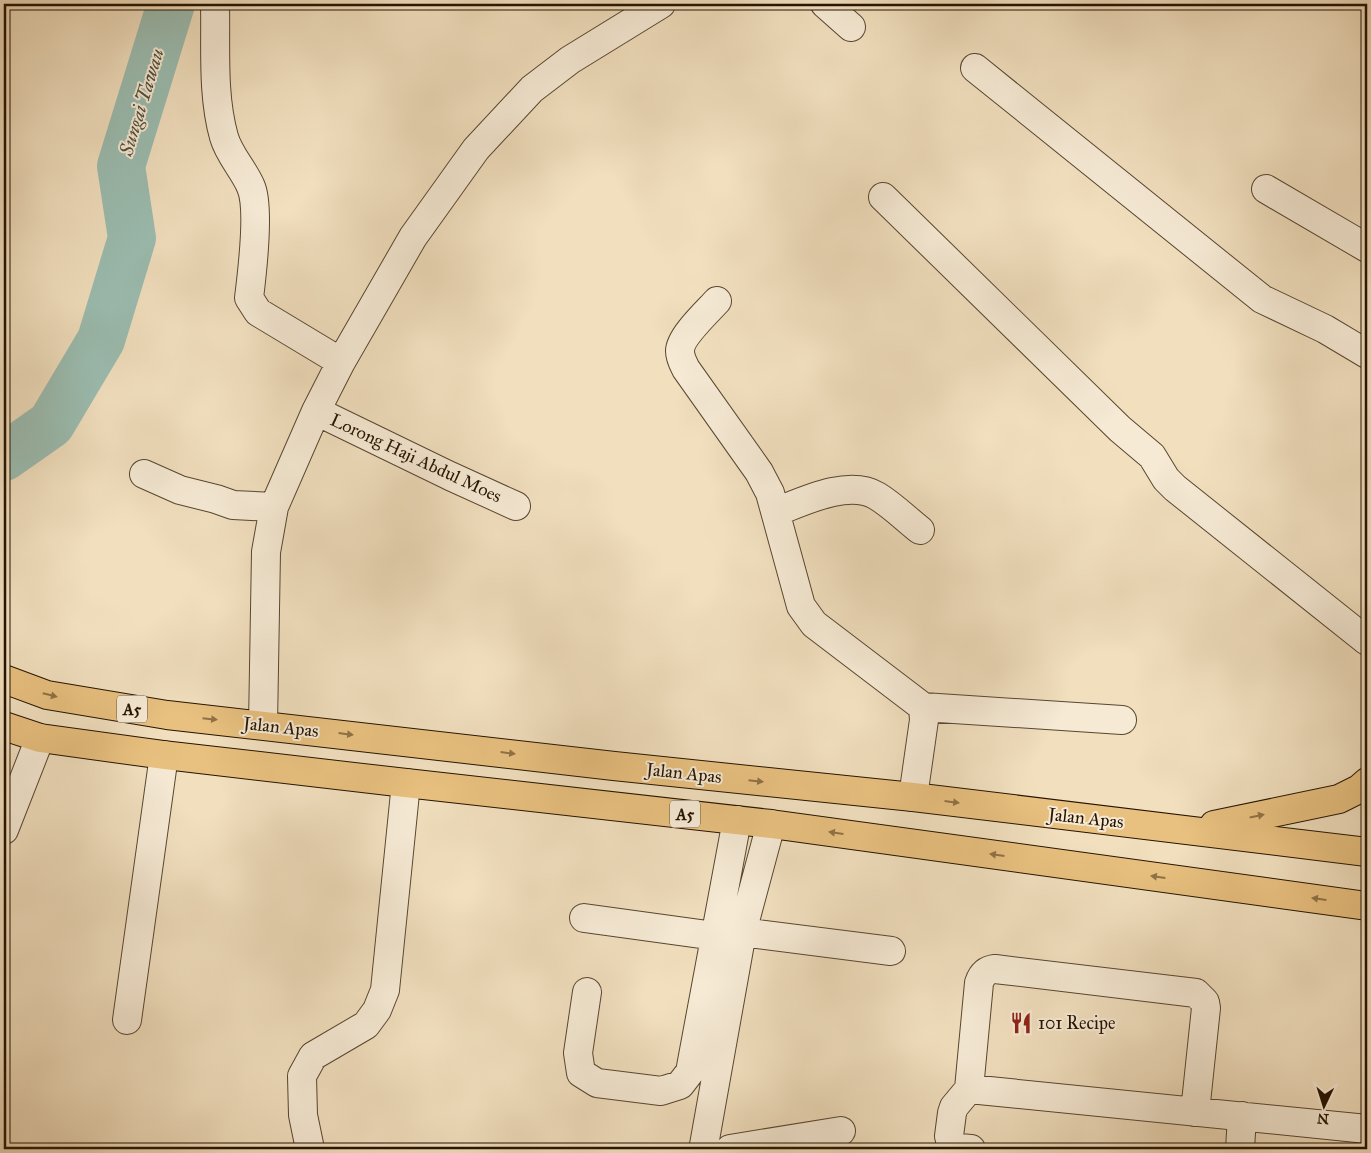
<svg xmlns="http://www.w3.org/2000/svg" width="1371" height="1153" viewBox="0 0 1371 1153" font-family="'IM FELL Great Primer',serif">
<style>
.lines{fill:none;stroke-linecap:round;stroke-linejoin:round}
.river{stroke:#9bbdb1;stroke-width:48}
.minor-casing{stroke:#584630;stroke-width:30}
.highway-casing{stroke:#251300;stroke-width:30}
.minor{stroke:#f6ead5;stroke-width:28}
.highway{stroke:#e8c07f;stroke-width:28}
.oneway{fill:#907246}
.labels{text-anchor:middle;stroke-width:4;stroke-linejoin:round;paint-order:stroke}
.shield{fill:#f6ead5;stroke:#645440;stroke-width:1}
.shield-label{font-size:16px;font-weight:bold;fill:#251300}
.street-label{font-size:18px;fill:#251300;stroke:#f6ead5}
.poi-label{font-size:18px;fill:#251300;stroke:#f6ead5;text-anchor:start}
.water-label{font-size:19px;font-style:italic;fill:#4e4e3e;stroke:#f6ead5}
</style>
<rect width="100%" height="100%" fill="#f1dfbe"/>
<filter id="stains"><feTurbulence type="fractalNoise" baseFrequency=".004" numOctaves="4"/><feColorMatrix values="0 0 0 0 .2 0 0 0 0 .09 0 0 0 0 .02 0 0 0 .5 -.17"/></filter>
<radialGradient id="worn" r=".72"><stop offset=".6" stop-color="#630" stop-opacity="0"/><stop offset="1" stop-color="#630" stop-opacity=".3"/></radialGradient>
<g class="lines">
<!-- river -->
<path class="river" d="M4,457l47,-33 50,-84 31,-102 -11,-72 50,-162"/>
<!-- minor casing -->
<g class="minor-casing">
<path id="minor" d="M215,4c1,43 -3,91 9,133 5,18 20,33 27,50 9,21 1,87 -2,111l9,14 83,50
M825,4l26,23
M975,68l287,231 63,30 42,25
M1266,189l101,59
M883,197l237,232 32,27 14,23 9,9 192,153
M717,301c-10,11 -37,36 -37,50 0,7 3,12 6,18l73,103 11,21 31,113 13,18 109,83 1,13 -11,77
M316,411l134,65 66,30
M144,474l36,16 36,9 17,6 41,2
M776,512c28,-11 73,-33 101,-16 15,9 29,23 43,34
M923,707l199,13
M263,725l3,-173 8,-45 42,-96 25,-49 72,-125 63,-88 56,-60 38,-29 91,-56
M4,830l36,-92
M584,918l131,18
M742,932l149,19
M587,992l-9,61 3,20 16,10 64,8 19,-6 10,-13 47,-252
M127,1020l37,-265
M969,1089l398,40
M310,1149l-7,-34 -1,-39 11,-20 53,-31 11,-15 8,-20 21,-207
M709,1149l-5,-4 38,-213 29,-108
M730,1149l111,-18
M971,1149l-12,-1 -8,-4 -2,-8 3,-23 2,-6 15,-18 10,-106c3,-9 7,-13 16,-14l201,24 9,9 1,6 -11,104
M1240,1149l2,-33"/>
</g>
<!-- highway casing -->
<g class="highway-casing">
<path id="highway" d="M4,679l43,16 120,20 447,51 299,31 454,55
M4,726l36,12 124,17 242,28 365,41 596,82
M1214,825l125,-26 20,-10 8,-7"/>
</g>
<!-- minor -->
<use href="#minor" class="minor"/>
<!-- highway -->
<use href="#highway" class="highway"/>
</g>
<!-- one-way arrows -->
<defs><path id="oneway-solid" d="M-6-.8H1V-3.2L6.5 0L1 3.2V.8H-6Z" transform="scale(1.25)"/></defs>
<g class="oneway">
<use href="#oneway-solid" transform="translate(50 695) rotate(14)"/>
<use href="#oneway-solid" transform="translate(210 719) rotate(6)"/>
<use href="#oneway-solid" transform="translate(346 734) rotate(7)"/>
<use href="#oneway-solid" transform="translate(508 753) rotate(7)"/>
<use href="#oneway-solid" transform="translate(756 781) rotate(6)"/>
<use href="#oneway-solid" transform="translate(952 802) rotate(7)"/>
<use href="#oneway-solid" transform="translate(1257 816) rotate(-12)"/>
<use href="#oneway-solid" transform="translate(836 833) rotate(-172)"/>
<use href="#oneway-solid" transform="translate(997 855) rotate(-172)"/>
<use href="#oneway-solid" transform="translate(1158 877) rotate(-172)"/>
<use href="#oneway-solid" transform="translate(1319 899) rotate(-172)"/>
</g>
<!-- icons -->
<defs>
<g id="restaurant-bare" transform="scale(1.725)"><path d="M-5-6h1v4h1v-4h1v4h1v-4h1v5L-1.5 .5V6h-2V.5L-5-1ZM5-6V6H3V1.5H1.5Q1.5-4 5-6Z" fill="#8f2418" stroke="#f6ead5" stroke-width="2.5" paint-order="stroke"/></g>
</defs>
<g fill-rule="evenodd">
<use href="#restaurant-bare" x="1021" y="1023"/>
</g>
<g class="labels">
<!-- shield labels -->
<g class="shield">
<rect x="117" y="695.5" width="30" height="27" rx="4"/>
<rect x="670" y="800.5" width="30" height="27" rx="4"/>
</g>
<g class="shield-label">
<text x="132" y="715">A5</text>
<text x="685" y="820">A5</text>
</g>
<!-- street labels -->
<g class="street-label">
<text transform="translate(416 458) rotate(25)" y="6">Lorong Haji Abdul Moes</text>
<text transform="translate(281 727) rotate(6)" y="6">Jalan Apas</text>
<text transform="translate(684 773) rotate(6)" y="6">Jalan Apas</text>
<text transform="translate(1086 818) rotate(6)" y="6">Jalan Apas</text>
</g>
<!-- poi labels -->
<g class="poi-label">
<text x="1038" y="1029">101 Recipe</text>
</g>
<!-- water labels -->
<g class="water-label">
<text transform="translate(141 102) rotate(-73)" y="7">Sungai Tawau</text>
</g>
</g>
<!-- margin -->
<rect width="1371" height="1153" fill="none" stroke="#f1dfbe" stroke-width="20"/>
<rect x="5" y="5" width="1361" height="1143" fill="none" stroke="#251300" stroke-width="2.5"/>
<rect x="10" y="10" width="1351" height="1133" fill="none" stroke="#251300"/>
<!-- north arrow -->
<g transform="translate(1324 1106) rotate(184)" stroke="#f6ead5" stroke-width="4" paint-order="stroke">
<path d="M0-4L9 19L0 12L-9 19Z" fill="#251300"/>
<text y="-8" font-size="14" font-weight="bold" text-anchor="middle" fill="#251300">N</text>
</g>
<rect width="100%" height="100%" filter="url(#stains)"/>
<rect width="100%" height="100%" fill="url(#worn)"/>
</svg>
